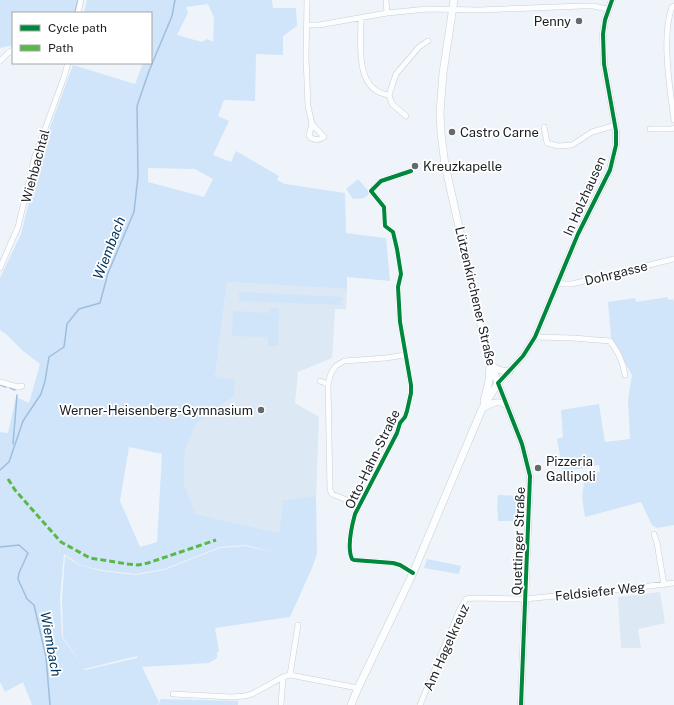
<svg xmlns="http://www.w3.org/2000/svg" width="674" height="705" viewBox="0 0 674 705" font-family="'Public Sans',sans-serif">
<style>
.built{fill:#dce8f3}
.green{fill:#d0e5f9;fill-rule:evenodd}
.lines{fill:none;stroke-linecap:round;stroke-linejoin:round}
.stream{stroke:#9ebede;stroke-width:1.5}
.minor-casing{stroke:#cacfd4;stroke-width:6}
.tertiary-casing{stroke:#cacfd4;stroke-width:7}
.secondary-casing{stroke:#cacfd4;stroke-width:8}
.minor{stroke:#fcfdfe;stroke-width:5}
.tertiary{stroke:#fcfdfe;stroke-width:6}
.secondary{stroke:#fcfdfe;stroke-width:7}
.quiet{stroke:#58b947;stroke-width:3;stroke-dasharray:6 3;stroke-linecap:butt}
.cycleway-casing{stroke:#fff;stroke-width:6}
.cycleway{stroke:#00873e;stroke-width:4}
.poi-dot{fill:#656a6e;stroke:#fff;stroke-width:1.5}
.labels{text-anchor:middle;stroke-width:3.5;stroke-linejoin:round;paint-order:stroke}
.poi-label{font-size:13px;fill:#1b1f23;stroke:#fff;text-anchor:start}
.street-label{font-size:13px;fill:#1b1f23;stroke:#fff}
.water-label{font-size:14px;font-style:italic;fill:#00345c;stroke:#fff}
</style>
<rect width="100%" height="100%" fill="#eef4fa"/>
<!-- built -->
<path class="built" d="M227,282l120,7 -1,20h-11l-3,49 -34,14 -3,31 24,14 -3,79 -33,4 -4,33 -83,-19 -12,-30 1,-35 12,-26 37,-27 -19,-18z
M660,592l5,31 -27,6 3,19h-20l-3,-51z"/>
<!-- green -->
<path class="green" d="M0,0h78l-2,13h-63v32l-13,3z
M87,0h185l1,8h23l1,18 -14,10v19l-27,-1 -1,47 -31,-1 -6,16 11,5 -16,34 18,7 5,-11 43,25 -2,4 8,4 60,9 1,40 40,5 4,43 -43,-4v12l-120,-7 -12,96 20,1 -1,17 -37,27 -12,26 -1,35 12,30 83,19 4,-33 33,-4 1,58 -5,14 -22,49 -75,11 4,24h-2v6l-8,5 -67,4 17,35 -2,3h-125l-9,-23 -18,10 -5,-10v-250l8,1 8,-36 13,6 11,-39 -17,-13 -17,-17 -6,-4v-52l21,-44 20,-82 32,-87 62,19 8,-21h8v-50h-67zM208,4l6,14 -1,24 -6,-3 -5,3 -25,-7 11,-22 -2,-6zM148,168l47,1 18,10 -9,18 -56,-15zM129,447l33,7 -5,88 -17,5 -20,-46zM245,545l30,7 31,13 -31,-13 -30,-6 -25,2 -56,22 -28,5 -35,-4 -22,-6 -14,-9 -3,43 1,38 21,31 -22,-31 -2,-39 4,-44 16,11 21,5 35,4 28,-5 56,-22zM137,656v2l-52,12 -1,-1z
M358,179l12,14 -6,5 -11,1 -7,-10z
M239,292l103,5 -1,8 -102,-4z
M668,297v3l5,-1 1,3v223l-17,3 -5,-3 -11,-23 -56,15 -3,-20 3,-23 15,-2 -1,-7 -36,7 -6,-33 6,-2 -2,-27 38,-6 6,38 25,-3 -2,-39 4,-25 -21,-37 -3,-36 27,-4 1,4z
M269,308l10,1 -1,37h-10z
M233,311l36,2 -1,24 -36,-1z
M498,495l25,1 -1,25h-24v-7l-1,-4z
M427,559l34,7 -2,8 -35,-6z
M161,699l77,2v4h-80z"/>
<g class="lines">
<!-- stream -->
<path class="stream" d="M75,13l3,-13
M0,385l6,2
M10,388l5,2
M13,444l4,-49
M0,470l9,-8 14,-41 18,-27 4,-13 4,-24 15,-10 3,-23 12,-15 21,-6 8,-30 26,-61 4,-36 -1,-70 12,-35 23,-55 3,-16
M0,547l19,-2 9,8 -9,20 -1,6 9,20 7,6 12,52 4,48"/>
<!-- minor casing -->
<g class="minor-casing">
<path id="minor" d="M307,0l-1,58 2,48 4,18 -3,11 2,3c4,2 9,2 13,-1l-12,-13
M386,0l1,13
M674,6l-2,1c-11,30 -2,81 2,113
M78,13l3,-13
M361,18c0,25 -7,73 28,77l3,9 14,12
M306,25h13l68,-12 40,-4 52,1 103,-4h11l15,3
M0,61l8,-8 5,-3
M389,95l7,-21 23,-27 9,-6
M544,127l3,16 11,3 14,-1 20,-13 24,-7
M650,129h21l3,-1
M411,171l-30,10 -10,10 13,16 1,19 8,6 4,17 4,25 -3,13 2,35 11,63v8l-4,18 -2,6 -5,6 -3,10 -42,81c-3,11 -8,34 -3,45l2,1 39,3 7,2 13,8
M0,268l18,-41 17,-71 28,-76 5,-17
M557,282l7,2h8l102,-25
M535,337l38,1 37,3c8,11 13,20 15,34
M320,381l8,3
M0,382l18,5 4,-1
M359,505l-27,-11 -2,-4 -2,-106 3,-11 5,-7 8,-5 42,-3 19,-3
M654,534l3,9 7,42
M290,675l8,-50
M173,694l58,3 14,-1 7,-2 31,-17 7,-2 68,13
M281,705l2,-28
M420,705l40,-96 6,-10 7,-1 52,1 90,-9 59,-7"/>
</g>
<!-- tertiary casing -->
<g class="tertiary-casing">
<path id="tertiary" d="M490,363c6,7 11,8 20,8
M482,409c8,-5 15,-10 24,-4
M521,705l9,-229 -8,-32 -24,-61 25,-27 12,-19 43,-103 32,-64 6,-25v-14l-12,-67 -1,-30 2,-14 7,-20"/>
</g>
<!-- secondary casing -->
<g class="secondary-casing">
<path id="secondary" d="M484,401l5,-20 1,-15
M351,705l7,-17 55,-115 69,-164 16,-26 -8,-20 -8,-34 -37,-164 -4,-32 -1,-20 3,-40 11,-73"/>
</g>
<!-- minor -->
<use href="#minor" class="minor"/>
<!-- tertiary -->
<use href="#tertiary" class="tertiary"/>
<!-- secondary -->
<use href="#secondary" class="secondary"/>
<!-- quiet -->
<path class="quiet" d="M8,479l7,11 46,52 29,16 38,6 10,1 10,-2 68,-23"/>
<!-- cycleway casing -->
<g class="cycleway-casing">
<path id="cycleway" d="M411,171l-30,10 -10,10 13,16 1,19 8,6 4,17 4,25 -3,13 2,35 11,63v8l-4,18 -2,6 -5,6 -3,10 -42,81c-3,11 -8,34 -3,45l2,1 39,3 7,2 13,8
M521,705l9,-229 -8,-32 -24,-61 25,-27 12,-19 43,-103 32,-64 6,-25v-14l-12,-67 -1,-30 2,-14 7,-20"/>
</g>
<!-- cycleway -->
<use href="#cycleway" class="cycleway"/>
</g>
<!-- markers -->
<g class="poi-dot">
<circle cx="579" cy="21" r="4"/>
<circle cx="452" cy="132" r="4"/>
<circle cx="415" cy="166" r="4"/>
<circle cx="261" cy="410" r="4"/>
<circle cx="538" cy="468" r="4"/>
</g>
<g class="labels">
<!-- poi labels -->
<g class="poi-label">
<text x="571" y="26" text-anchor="end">Penny</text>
<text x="460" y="137">Castro Carne</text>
<text x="423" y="171">Kreuzkapelle</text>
<text x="253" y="415" text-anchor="end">Werner-Heisenberg-Gymnasium</text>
<text x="546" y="466">Pizzeria<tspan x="546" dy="15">Gallipoli</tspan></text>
</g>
<!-- street labels -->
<g class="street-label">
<text transform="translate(35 166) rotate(-75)" y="5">Wiehbachtal</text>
<text transform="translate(584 196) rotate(-66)" y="5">In Holzhausen</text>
<text transform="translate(616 273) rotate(-14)" y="5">Dohrgasse</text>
<text transform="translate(476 296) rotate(77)" y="5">Lützenkirchener Straße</text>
<text transform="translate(372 459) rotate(-64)" y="5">Otto-Hahn-Straße</text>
<text transform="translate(518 541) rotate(-88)" y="5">Quettinger Straße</text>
<text transform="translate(600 591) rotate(-6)" y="5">Feldsiefer Weg</text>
<text transform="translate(446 647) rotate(-66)" y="5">Am Hagelkreuz</text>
</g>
<!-- water labels -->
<g class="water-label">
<text transform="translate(109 248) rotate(-69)" y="5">Wiembach</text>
<text transform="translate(51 644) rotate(80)" y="5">Wiembach</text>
</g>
</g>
<!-- legend -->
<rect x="12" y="12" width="140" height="52" fill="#ffffff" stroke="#a4a5a7"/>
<rect x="20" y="25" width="20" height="6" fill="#00873e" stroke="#a4a5a7"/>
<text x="48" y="32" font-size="12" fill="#1b1f23">Cycle path</text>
<rect x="20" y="45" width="20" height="6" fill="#58b947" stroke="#a4a5a7"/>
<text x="48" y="52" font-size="12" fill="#1b1f23">Path</text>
</svg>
